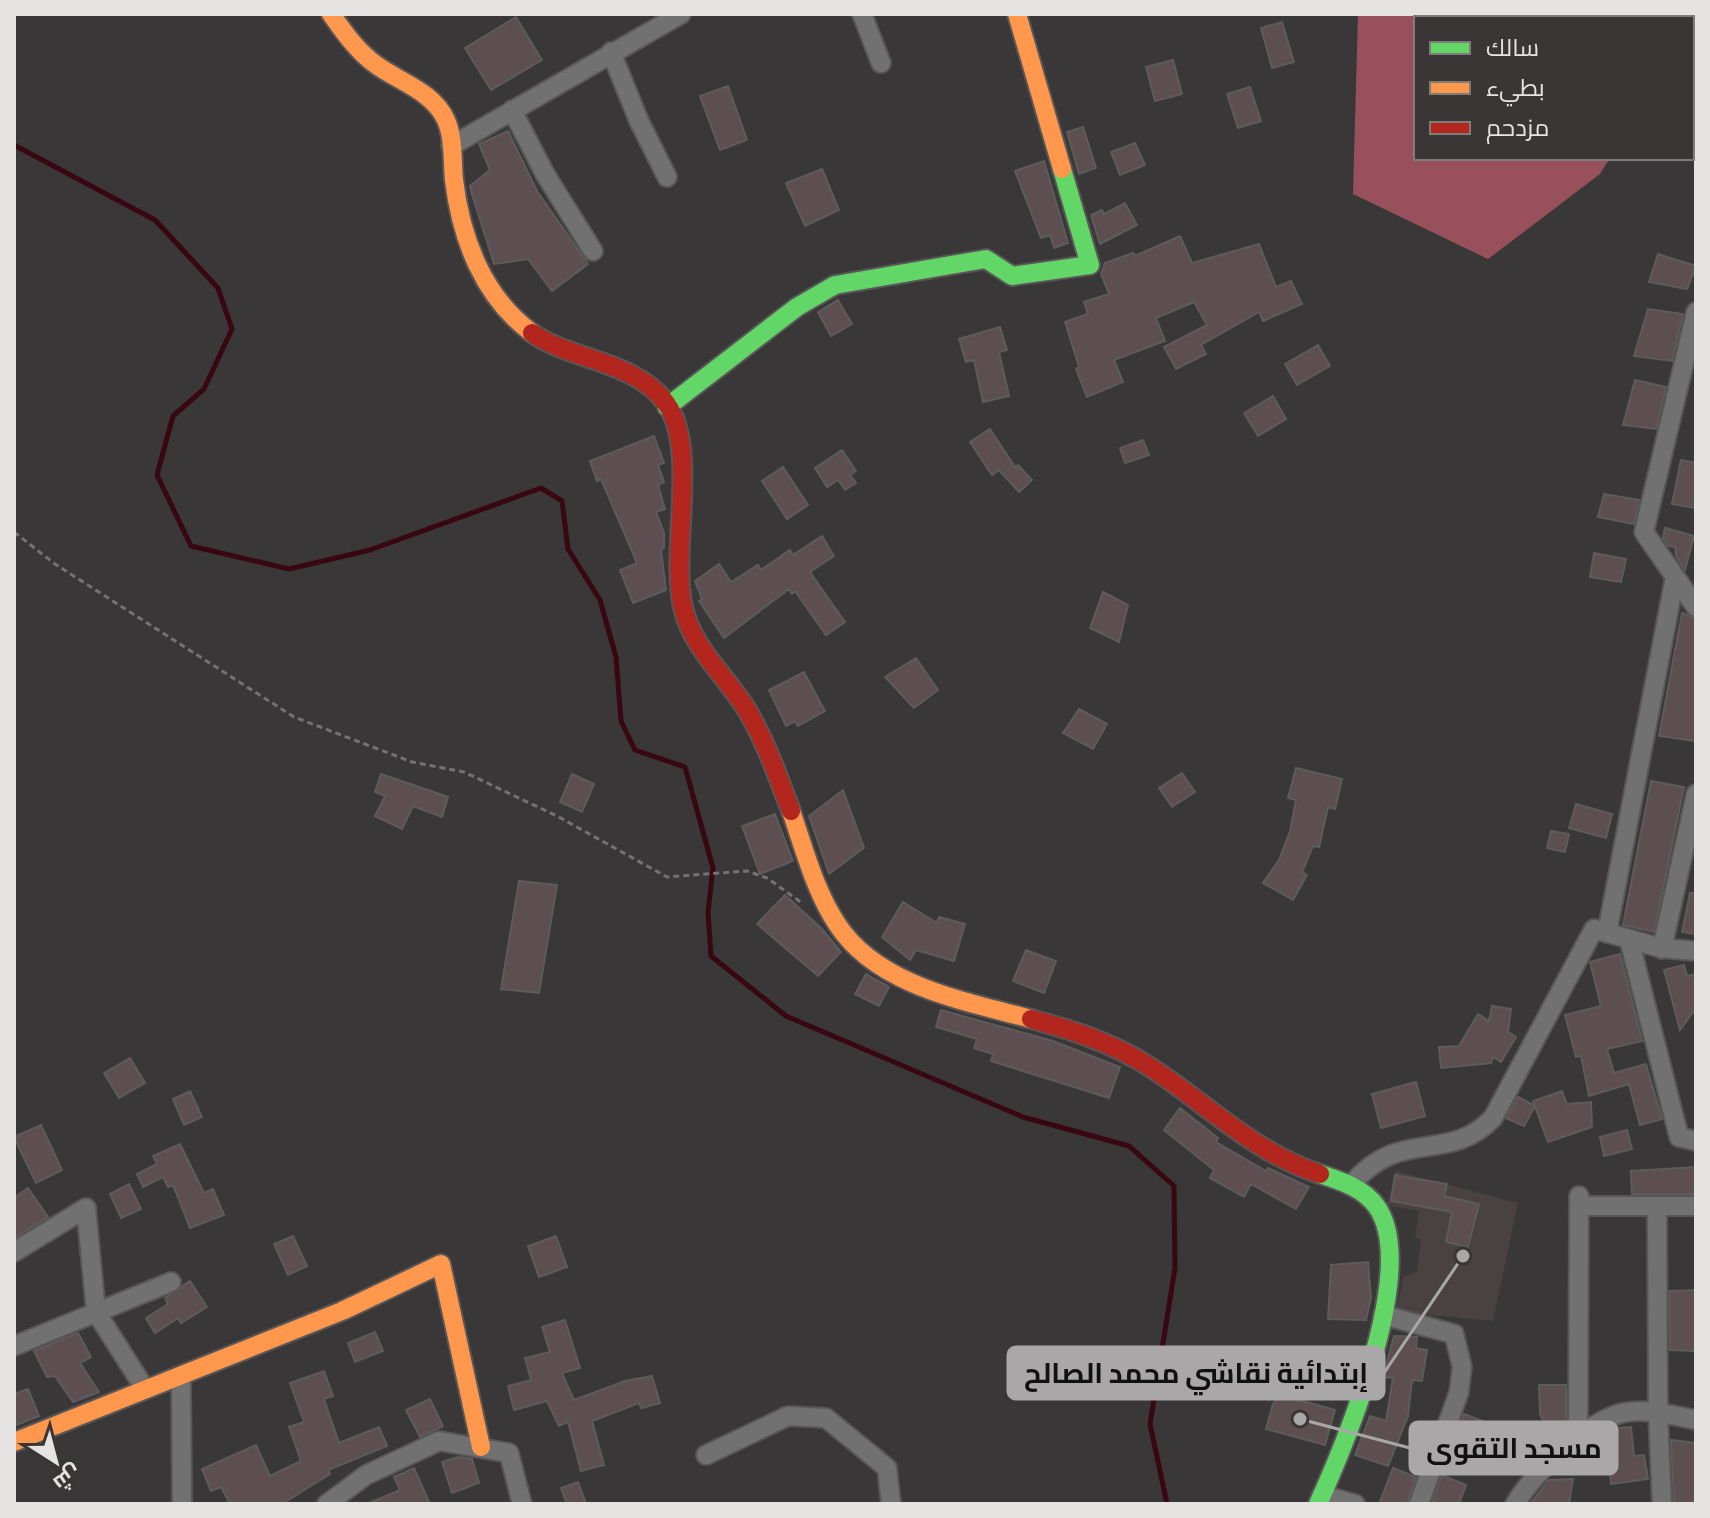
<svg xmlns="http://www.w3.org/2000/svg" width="1710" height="1518" viewBox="0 0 1710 1518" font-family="Manrope,Cairo,sans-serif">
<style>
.built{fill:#4a4142}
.forest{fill:#98515c}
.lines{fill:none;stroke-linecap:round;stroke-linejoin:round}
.stream{stroke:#390614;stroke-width:5}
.building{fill:#5d4f51;stroke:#5d5b5b;stroke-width:2}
.street-casing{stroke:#585656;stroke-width:22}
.fast-casing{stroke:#585656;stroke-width:22}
.slow-casing{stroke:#585656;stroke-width:22}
.jam-casing{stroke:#585656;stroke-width:22}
.path{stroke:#747272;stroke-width:3;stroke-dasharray:6 4;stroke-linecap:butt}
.street{stroke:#727171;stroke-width:18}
.fast{stroke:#63d668;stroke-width:18}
.slow{stroke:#ff974d;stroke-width:18}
.jam{stroke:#b3261e;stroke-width:18}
.leader{fill:none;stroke:#a9a7a7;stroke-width:3}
.callout-dot{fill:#a9a7a7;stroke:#3a3636;stroke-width:3}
.callout{fill:#a9a7a7;stroke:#a9a7a7;stroke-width:3}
.callout-label{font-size:28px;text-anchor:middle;font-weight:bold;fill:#111}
</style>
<rect width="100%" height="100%" fill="#393737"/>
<!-- built -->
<path class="built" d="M1396,1171l122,32 -25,118 -97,-9 8,-36 13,-4 4,-32 -6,-3 4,-26 -32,-6z"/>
<!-- forest -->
<path class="forest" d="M1358,14h335l-3,4h-274v140h194l-10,16 -112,85 -135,-65z"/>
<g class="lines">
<!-- stream -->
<path class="stream" d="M14,145l141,75 63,68 14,41 -28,60 -31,27 -16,59 34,71 98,23 81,-19 171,-62 21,13 6,48 32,51 16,57 5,64 14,29 50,17 28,101 -5,44 3,44 75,60 237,101 106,29 45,40 1,82 -25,156 17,80"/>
</g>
<!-- building -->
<path class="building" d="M516,17l26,43 -51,30 -26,-42z
M1282,22l12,40 -22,6 -11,-40z
M1173,60l9,34 -27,7 -9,-34z
M728,86l19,54 -27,10 -20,-54z
M1250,87l11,34 -23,7 -11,-34z
M1083,127l13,41 -17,6 -12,-42z
M508,131l29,60 51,73 -36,27 -24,-32 -34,5 -23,-73 -1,-5 20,-16 -11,-26z
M1135,143l10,22 -25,10 -9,-23z
M1044,161l24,82 -14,5 -4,-13 -9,3 -26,-67z
M822,169l17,41 -34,16 -19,-43z
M1125,203l12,22 -37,19 -9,-29 11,-5 2,4z
M1180,236l12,27 67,-19 17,43 15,-6 11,23 -39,17 -4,-9 -58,33 5,9 -30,15 -12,-22 43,-22 -13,-23 -38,16 9,23 -51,19 9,22 -36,15 -11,-28 3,-2 -14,-45 23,-8 -4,-12 25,-8 -8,-20 4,-11 28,-10 2,3z
M1658,254l38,12 -9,23 -38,-7z
M838,300l14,24 -21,12 -13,-24z
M1648,309l35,5 -11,47 -38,-5z
M1000,327l7,23 -8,2 10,44 -26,6 -9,-42 -8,2 -7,-23z
M1318,345l12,21 -33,19 -12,-21z
M1635,380l31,7 -10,42 -33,-4z
M1273,396l13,23 -28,17 -14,-23z
M990,429l25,38 3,-2 14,15 -13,12 -20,-22 -7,5 -22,-33z
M654,436l10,27 -6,2 6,17 -6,3 7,24 -9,3 8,21v15l-3,2 5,40 -33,13 -13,-33 17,-7 -36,-84 -4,2 -7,-20z
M1143,440l6,15 -24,8 -5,-15z
M842,450l14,21 -6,4 6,8 -11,7 -7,-10 -11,7 -12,-19z
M1681,460l15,3v45l-24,-4z
M783,467l25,38 -21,14 -25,-38z
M1604,494l35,6 -5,24 -36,-7z
M1665,528l29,8 -9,34 -9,-14 -1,-9 -7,-1 -5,-8z
M822,536l12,20 -24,16 35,50 -19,13 -31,-44 -3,3 -3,-5 -65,49 -25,-37 3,-2 -7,-18 24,-17 12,18 27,-17 3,5 29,-20 3,5z
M1594,553l32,6 -5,23 -31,-5z
M1103,592l25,13 -9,37 -29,-14z
M1682,613l14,6v122l-37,-5z
M916,658l22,32 -24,18 -29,-31z
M804,672l21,39 -27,15 -3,-5 -9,5 -17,-36z
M1079,709l28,15 -14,25 -30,-16z
M1296,768l46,11 -7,30 -7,-2 -9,40 -6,-1 -11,26 5,3 -14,25 -30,-17 16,-23 11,-29 6,-31 -8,-2z
M1182,773l13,19 -23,15 -13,-19z
M381,774l67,23 -6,20 -29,-11 -11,23 -27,-13 10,-20 -10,-4z
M572,774l22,10 -12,28 -22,-10z
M1651,781l33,6 -30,145 -31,-7z
M843,790l21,58 -35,26 -20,-58z
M1576,804l36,10 -6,24 -37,-10z
M775,814l18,47 -33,13 -18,-48z
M1551,831l18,3 -4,18 -18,-4z
M519,881l38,4 -18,108 -38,-4z
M1690,893h6v41l-14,-2z
M785,895l36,33 20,24 -23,24 -61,-52z
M903,902l34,21 2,-6 26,7 -11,37 -38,-11 -6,10 -28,-23z
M1026,950l30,11 -12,32 -31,-12z
M1620,954l22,87 -35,8 7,24 32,-9 16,55 -22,6 -11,-41 -40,12 -8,-40 -5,1 -11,-42 36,-9 -11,-44z
M1684,965l3,11 9,-2v34l-16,22 -16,-60z
M866,974l23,13 -10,19 -24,-12z
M1492,1006l19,3 -3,23 8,5 -15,25 -8,-5 -2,6 -50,5 -2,-21 20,-1 19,-32 11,7z
M941,1010l112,31 67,26 -11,31 -118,-37 2,-7 -19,-6 3,-9 -41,-12z
M130,1058l15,25 -26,15 -15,-25z
M1416,1082l9,34 -44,12 -9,-34z
M190,1091l12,26 -18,8 -11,-26z
M1562,1091l5,13 24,-2 1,25 -44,15 -15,-41z
M1518,1097l17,9 -11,20 -18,-8z
M1180,1108l38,30 -2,4 50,29 2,-3 41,19 -13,22 -45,-25 -7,13 -34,-19 4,-8 -50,-40z
M41,1125l21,45 -26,13 -22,-46z
M1627,1130l5,19 -28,7 -4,-19z
M180,1144l24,49 9,-4 11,26 -34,13 -17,-43 -5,2 -5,-10 -20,10 -6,-13 20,-10 -4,-8z
M1696,1167v27h-64l-1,-23z
M1395,1175l52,9 -3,12 35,8 -11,43 -22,-5 6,-30 -61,-11z
M129,1184l12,25 -20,9 -11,-24z
M28,1188l20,29 -34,21v-40z
M293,1236l14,30 -19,9 -14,-31z
M556,1236l11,31 -28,10 -11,-31z
M1368,1262l3,36 -5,22 -38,-1 3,-54z
M190,1281l17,26 -26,16 -3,-5 -23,15 -9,-15 22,-14 -3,-6z
M1696,1290v61l-26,-1 -1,-59z
M565,1320l15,48 -18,5 12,27 51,-19 27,-5 8,27 -19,5 -2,-5 -47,18 12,44 -23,6 -13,-49 -9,4 -12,-25 -33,9 -6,-24 23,-6 -6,-22 25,-6 -8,-25z
M375,1332l8,19 -28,11 -7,-19z
M78,1333l13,24 -11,6 19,29 -26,10 -18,-26 -8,1 -13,-26z
M1394,1336l23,1 -1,11 11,2 -5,31 -10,-1 -4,36 -20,50 -33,-11 15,-39 16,5 7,-43 -10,-1z
M324,1371l9,25 -9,3 15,44 40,-16 8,19 -59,24 2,4 -48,30h-52l-9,-17 -10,4 -9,-22 54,-24 14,31 31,-15 -12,-34 15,-5 -14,-39z
M1539,1385h27v47l-12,10 -14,-28z
M28,1389l11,27 -25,10v-32z
M1281,1395l54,15 -10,35 -59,-16 7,-25z
M430,1399l13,27 -23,11 -14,-27z
M1464,1414l21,8 -10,25 -20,-8z
M1631,1427l3,29 10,-1 4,24 -37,5 -3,-28h-10l-2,-17 21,-11z
M1671,1440l25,3v61h-22z
M458,1457l14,2 7,24 -27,10 -10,-31z
M414,1468l16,36h-63l33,-14 -6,-13z
M1393,1468l23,9 -9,27h-28z
M1442,1475l24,10 -7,19h-27z
M1573,1479l-4,25h-39l19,-24z
M578,1482l8,22h-19l-6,-16z"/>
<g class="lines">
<!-- street casing -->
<g class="street-casing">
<path id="street" d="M862,14l19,49
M611,52l28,69 28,56
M512,110l33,64 48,77
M451,146l230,-132
M1696,312l-52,220 52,75
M1607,933l68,-356
M1629,939l50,198 17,4
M1662,949l34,-155
M1352,1184c49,-58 95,-19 141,-66l101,-189 67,19 35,3
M1579,1206h117
M1657,1206l1,208 4,90
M14,1252l72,-44 10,104 49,77
M1383,1315l71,19 8,33 -3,25 -40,112
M14,1346l157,-64
M181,1376l1,128
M1578,1441l1,-245
M706,1455l82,-39 38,2 61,50 4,36
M1322,1495l33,9
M327,1504l39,-29 73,-34 70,12 13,51
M1515,1504c19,-31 72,-82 107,-91 24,-5 51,2 74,7"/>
</g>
<!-- fast casing -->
<g class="fast-casing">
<path id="fast" d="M667,407l130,-100 38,-22 151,-26 26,17 78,-11 -28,-96
M1318,1504c28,-62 101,-236 59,-297 -13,-19 -36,-26 -57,-33"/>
</g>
<!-- slow casing -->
<g class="slow-casing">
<path id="slow" d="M331,14c13,18 26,37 44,50 24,18 58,27 71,56 8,18 6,40 8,60 7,58 29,117 78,153
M1017,14l45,155
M791,811c13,37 24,80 46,113 40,62 128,77 194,95
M14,1442l328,-131 99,-47 40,183"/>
</g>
<!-- jam casing -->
<g class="jam-casing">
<path id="jam" d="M532,333c40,28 104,28 134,70 33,46 4,146 17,204 9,41 43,69 64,103 19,32 31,67 44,101
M1031,1019c41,11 82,24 119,48 56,36 104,86 170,107"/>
</g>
<!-- path -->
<path class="path" d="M14,532l41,32 239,153 118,45 52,10 93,44 110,61 80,-6 20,7 35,25"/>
<!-- street -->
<use href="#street" class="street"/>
<!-- fast -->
<use href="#fast" class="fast"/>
<!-- slow -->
<use href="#slow" class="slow"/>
<!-- jam -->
<use href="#jam" class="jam"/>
</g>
<!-- callouts -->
<path class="leader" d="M1463 1256L1384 1373M1300 1419L1410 1448"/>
<g class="callout-dot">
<circle cx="1463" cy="1256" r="8"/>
<circle cx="1300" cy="1419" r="8"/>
</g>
<g class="callout">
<rect x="1008" y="1347" width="376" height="52" rx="8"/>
<rect x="1410" y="1422" width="207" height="52" rx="8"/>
</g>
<g class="callout-label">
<text x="1196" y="1383">إبتدائية نقاشي محمد الصالح</text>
<text x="1514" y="1458">مسجد التقوى</text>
</g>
<!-- border -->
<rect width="1710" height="1518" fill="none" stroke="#e6e3e3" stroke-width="32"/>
<!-- legend -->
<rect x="1414" y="16" width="280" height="144" fill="#3a3636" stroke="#7f7b7b" stroke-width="2"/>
<rect x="1430" y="42" width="40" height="12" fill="#63d668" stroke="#7f7b7b" stroke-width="2"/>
<text x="1486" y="56" font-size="24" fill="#e6e3e3">سالك</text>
<rect x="1430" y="82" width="40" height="12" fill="#ff974d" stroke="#7f7b7b" stroke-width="2"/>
<text x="1486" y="96" font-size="24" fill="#e6e3e3">بطيء</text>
<rect x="1430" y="122" width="40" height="12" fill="#b3261e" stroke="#7f7b7b" stroke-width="2"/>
<text x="1486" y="136" font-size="24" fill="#e6e3e3">مزدحم</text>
<!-- north arrow -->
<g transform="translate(56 1462) rotate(144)" stroke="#3a3636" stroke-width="6" paint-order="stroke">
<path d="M0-6L14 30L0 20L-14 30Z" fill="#e6e3e3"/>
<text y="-12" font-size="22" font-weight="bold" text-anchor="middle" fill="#e6e3e3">ش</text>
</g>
</svg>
